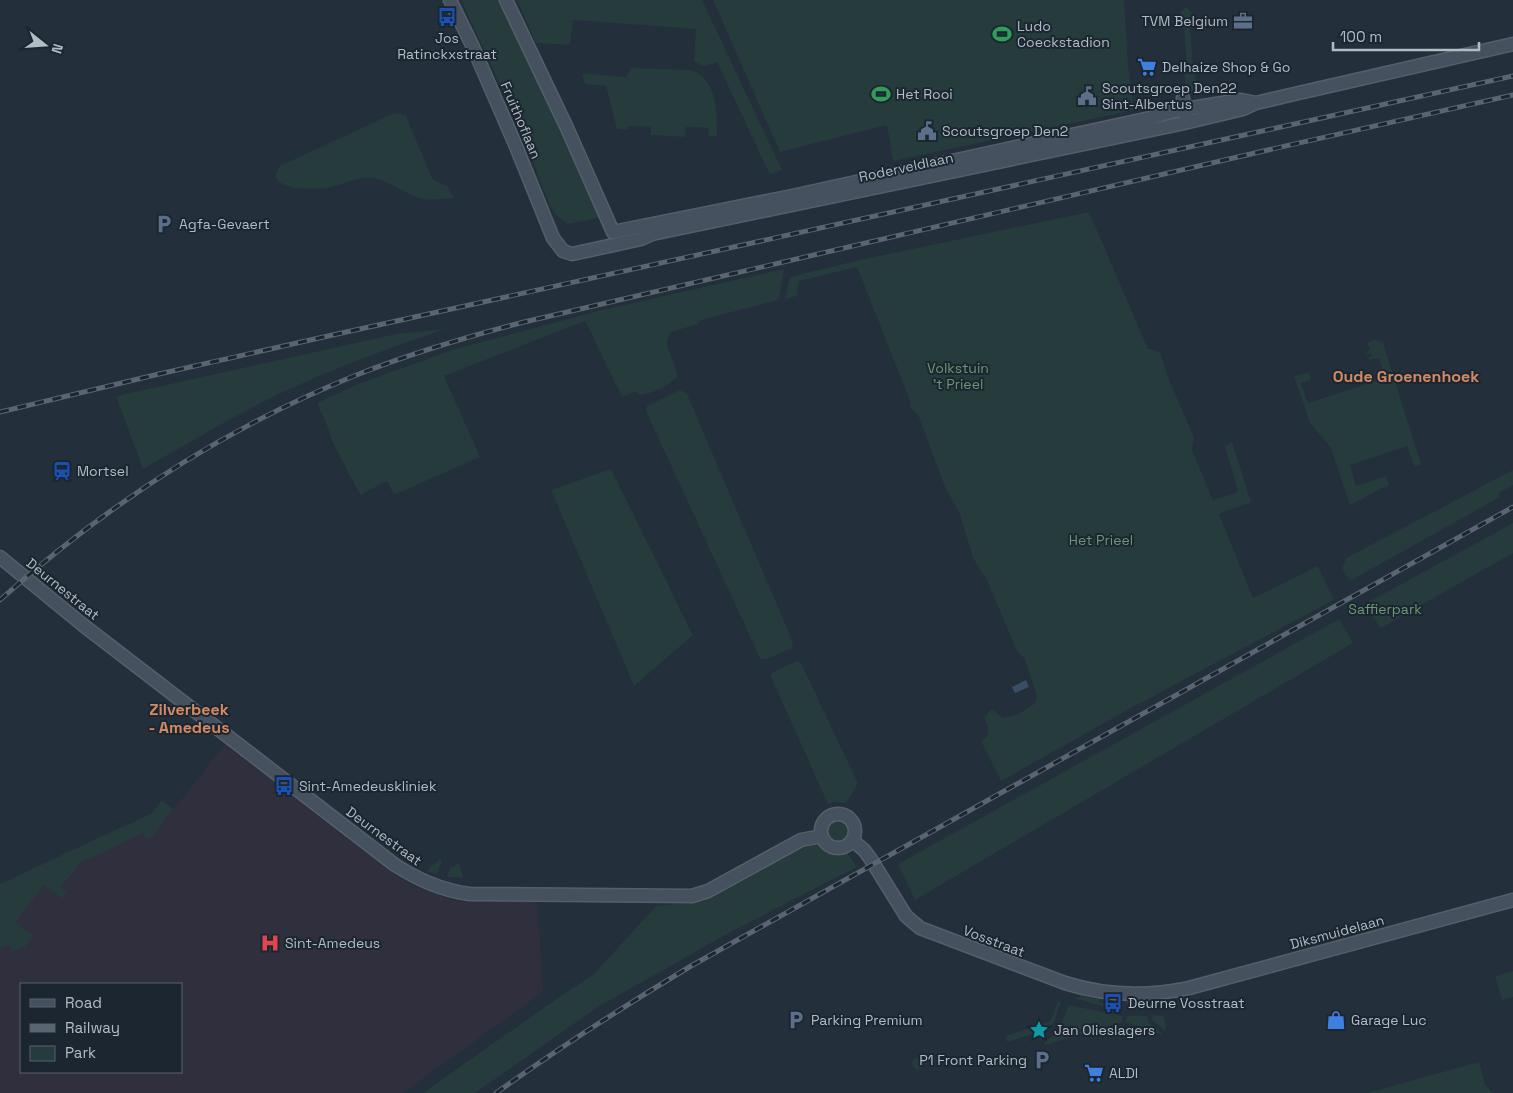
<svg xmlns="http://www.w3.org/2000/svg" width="1513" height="1093" viewBox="0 0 1513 1093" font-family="'Space Grotesk',sans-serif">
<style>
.medical{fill:#2f2f3d;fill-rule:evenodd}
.green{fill:#253b3c}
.water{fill:#394e64}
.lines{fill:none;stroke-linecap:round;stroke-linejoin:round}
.secondary-casing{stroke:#555f69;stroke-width:15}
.secondary{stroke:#45515e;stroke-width:12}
.rail-casing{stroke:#596672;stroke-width:5}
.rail{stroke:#1c2630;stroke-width:3;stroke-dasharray:9;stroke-linecap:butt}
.labels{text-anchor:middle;stroke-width:4;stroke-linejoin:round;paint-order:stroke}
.poi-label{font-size:14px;fill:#b2bcc7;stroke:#1c2630;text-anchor:start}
.street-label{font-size:14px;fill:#b2bcc7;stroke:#1c2630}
.park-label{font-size:14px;fill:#6a9771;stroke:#1c2630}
.quarter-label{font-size:16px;font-weight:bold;fill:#d18a63;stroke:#1c2630}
</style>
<rect width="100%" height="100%" fill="#232f3b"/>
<!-- medical -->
<path class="medical" d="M225,744l166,128 23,14 39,14 15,2 70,-1 5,91 -140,101h-403v-209l152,-71 10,-13 12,9zM21,984h160v88h-160z"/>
<!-- green -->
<path class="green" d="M461,0h41l102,217 -37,7 -12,-10 -4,-7 -11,-25 -11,-34z
M517,0h185l80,170 -12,5 -53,-113 -13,5 -10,-6 2,-32 -123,-9 -3,25 -34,-2z
M713,0h411l4,64 6,46 -241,51 -6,-36 -107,27z
M1186,7l6,5 1,15 -3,1 3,40h2l1,24 -10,2 -2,-25h3l-3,-41 -3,-1 -1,-15z
M631,68l61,2c26,11 25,43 25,66h-9l1,-8 -23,-1 -1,10 -34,-2v-8l-22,-1 -2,4 -10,-1 -11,-43 -21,-2 -3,-11 44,4z
M400,113l6,3 26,62 5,4 10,4 7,12c-10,0 -25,4 -35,0 -15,-5 -29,-17 -45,-20 -17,-2 -33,8 -49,10 -13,2 -63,2 -45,-22l112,-52z
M1089,212l59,137h4l8,3 9,28 25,57 -2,13 21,50 25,-8 -13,-45 7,-5 19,60 -32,12 34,84 65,-32 16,34 -201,107 -132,74 -20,-40 7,-6v-8l-4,-10 7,-7h3l8,8 15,-3 17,-11 3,-7 -12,-38 -8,-8 -31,-73 -13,-20 -13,-44 -15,-27 -26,-70 -10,-11 2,-3 -54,-136 -58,14 -2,15 -12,3 5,-22 65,-16z
M784,269l-5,31 -78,20 -3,4 -27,8c-12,15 7,29 6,45 -7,8 -27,18 -38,18l-3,-4 -14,6 -37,-76 -141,55 36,81 -86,38 -7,-14 -27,14 -28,-54 -6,-19 -9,-19 44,-20 91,-33 146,-39z
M446,329c-55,18 -110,39 -163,63 -48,23 -93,51 -140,77l-27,-73 280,-62z
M1375,340l8,3 38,121 -6,3 -8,-21 -57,19 6,21 30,-10 3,9 -39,20 -19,-57 -21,-25 -16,-47 15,-4 2,8 -10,3 7,20 77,-25 -6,-20 -10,2 -1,-2 4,-2 -1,-3 -4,1 -1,-2 4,-2 -3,-7z
M680,390l7,4 106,248 -1,6 -25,11h-5l-2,-1 -114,-247 1,-5z
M611,469l82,166 -59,51 -83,-196z
M1513,470v15l-14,8 1,4 -150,84 -8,-12 4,-11z
M1513,523v30l-132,75 -18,-23z
M1339,619l14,24 -438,257 -17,-36z
M797,661l4,2 56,118v4l-11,18 -12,-1 -6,2 -57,-127v-4z
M162,800l11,9 -21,28 -5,2 -4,-6 -63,30 -19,24 6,5 -5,7 -18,-14 -29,37 18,14 -8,11 -13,5 -3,-7 -9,4v-65l152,-71z
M827 831a11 11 0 1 1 22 0a11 11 0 1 1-22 0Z
M811,844c15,2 19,13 36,9l10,14 -121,62 -138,78 -123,86h-52l136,-96 34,-22 63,-69 41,-4 8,-2 99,-54z
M440,859l2,1 -5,14 -11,-3z
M459,862l4,16 -16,-1 4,-12 2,3z
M1513,971v26l-11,3 -7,-24z
M1083,996l17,3 -1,3 24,4v3l-22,-3 -27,-8z
M1058,1001l3,1 -7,20 -5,7 -42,13 -2,-6 44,-14 3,-4z
M1127,1002h19v6l-19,2z
M1069,1005l53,11v6l-77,23 -1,-3c18,-11 17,-20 25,-37z
M1151,1015l13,1 2,10 -1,5 -13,-11z
M1127,1016h20c0,8 9,13 15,17v2l-36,-13z
M912 1063a6 6 0 1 1 12 0a6 6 0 1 1-12 0Z
M1479,1062l6,22 8,9h-126z"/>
<!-- water -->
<path class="water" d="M1026,680l3,7 -14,6 -3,-6z"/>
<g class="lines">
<!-- secondary casing -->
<g class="secondary-casing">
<path id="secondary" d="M450,0l22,45 43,99 38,94 10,13 9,3 69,-15 11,-5 528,-110 63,-15 13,-6 34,-8 223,-51
M506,0l61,128 46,104 179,-36 358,-78 23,-7 68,-11 15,3
M1183,98l3,19
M0,557l83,68 312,240c24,15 46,25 74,29l223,2 16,-5 93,-51 21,-4
M821 831a17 17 0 1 1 34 0a17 17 0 1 1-34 0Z
M852,840l12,10 6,8 36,58 14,12 145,55c41,13 81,14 124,5l324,-88"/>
</g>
<!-- secondary -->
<use href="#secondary" class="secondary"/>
<!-- rail casing -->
<g class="rail-casing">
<path id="rail" d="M0,412l159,-38 169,-38 1185,-260
M0,600c105,-94 223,-171 354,-224 55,-22 112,-39 170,-54l744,-172 245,-55
M496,1093c63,-45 128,-87 195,-127l822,-459"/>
</g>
<!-- rail -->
<use href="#rail" class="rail"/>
</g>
<!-- icons -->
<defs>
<g id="bus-bare" transform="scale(1.5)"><path d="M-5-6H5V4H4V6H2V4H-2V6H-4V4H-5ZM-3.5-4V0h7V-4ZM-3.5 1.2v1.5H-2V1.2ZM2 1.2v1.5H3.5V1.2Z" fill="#1a4fb4" stroke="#1c2630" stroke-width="2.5" paint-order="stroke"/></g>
<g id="office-bare" transform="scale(1.5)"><path d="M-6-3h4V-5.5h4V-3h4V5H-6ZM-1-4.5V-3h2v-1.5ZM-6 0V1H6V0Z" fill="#5c6f8a" stroke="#1c2630" stroke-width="2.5" paint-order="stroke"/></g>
<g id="stadium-bare" transform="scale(1.5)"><path d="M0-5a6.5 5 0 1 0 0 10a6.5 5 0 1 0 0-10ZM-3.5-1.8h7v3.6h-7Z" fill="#2e9e5b" stroke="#1c2630" stroke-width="2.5" paint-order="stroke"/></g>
<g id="supermarket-bare" transform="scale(1.5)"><path d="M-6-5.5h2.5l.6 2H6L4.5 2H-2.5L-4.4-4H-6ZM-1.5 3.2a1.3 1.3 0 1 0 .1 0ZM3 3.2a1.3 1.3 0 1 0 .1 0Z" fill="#3f7fe0" stroke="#1c2630" stroke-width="2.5" paint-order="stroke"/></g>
<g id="civic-bare" transform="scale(1.5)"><path d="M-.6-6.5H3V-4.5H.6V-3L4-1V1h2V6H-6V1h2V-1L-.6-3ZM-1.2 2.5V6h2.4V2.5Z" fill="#5c6f8a" stroke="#1c2630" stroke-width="2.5" paint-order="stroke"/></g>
<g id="parking-bare" transform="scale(1.5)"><path d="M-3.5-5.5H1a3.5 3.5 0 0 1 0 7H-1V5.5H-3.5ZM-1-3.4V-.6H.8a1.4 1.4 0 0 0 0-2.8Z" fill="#5c6f8a" stroke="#1c2630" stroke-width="2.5" paint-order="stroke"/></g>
<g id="station-bare" transform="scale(1.5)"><path d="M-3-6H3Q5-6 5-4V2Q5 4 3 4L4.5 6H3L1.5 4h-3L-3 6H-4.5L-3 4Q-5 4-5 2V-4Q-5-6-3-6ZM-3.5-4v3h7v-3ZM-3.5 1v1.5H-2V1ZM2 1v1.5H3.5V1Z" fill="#1a4fb4" stroke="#1c2630" stroke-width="2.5" paint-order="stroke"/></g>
<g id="hospital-bare" transform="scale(1.5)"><path d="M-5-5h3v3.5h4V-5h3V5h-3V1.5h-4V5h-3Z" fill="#e0444e" stroke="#1c2630" stroke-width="2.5" paint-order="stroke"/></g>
<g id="shop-bare" transform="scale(1.5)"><path d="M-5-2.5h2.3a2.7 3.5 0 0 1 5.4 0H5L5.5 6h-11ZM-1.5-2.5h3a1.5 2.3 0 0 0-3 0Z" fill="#3f7fe0" stroke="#1c2630" stroke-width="2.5" paint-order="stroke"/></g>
<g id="sight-bare" transform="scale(1.5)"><path d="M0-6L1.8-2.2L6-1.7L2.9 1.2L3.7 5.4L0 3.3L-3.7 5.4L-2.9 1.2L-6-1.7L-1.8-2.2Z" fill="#0f9aa8" stroke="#1c2630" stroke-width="2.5" paint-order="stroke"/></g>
</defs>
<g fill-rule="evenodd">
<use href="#bus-bare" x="447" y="17"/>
<use href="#office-bare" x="1243" y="21"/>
<use href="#stadium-bare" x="1002" y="34"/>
<use href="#supermarket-bare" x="1147" y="67"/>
<use href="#stadium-bare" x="881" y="94"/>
<use href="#civic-bare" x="1087" y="96"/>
<use href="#civic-bare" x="927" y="131"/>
<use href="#parking-bare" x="164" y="224"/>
<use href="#station-bare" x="62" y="471"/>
<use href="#bus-bare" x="284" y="786"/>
<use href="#hospital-bare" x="270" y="943"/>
<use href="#bus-bare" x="1113" y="1003"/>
<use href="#parking-bare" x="796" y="1020"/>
<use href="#shop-bare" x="1336" y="1020"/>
<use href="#sight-bare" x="1039" y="1030"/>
<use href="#parking-bare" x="1042" y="1060"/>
<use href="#supermarket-bare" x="1094" y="1073"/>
</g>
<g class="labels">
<!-- poi labels -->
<g class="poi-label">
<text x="1228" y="26" text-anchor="end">TVM Belgium</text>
<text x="1017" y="31">Ludo<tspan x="1017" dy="16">Coeckstadion</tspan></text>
<text x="447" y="43" text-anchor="middle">Jos<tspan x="447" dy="16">Ratinckxstraat</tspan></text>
<text x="1162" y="72">Delhaize Shop &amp; Go</text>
<text x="1102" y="93">Scoutsgroep Den22<tspan x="1102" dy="16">Sint-Albertus</tspan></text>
<text x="896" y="99">Het Rooi</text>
<text x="942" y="136">Scoutsgroep Den2</text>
<text x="179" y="229">Agfa-Gevaert</text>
<text x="77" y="476">Mortsel</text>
<text x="299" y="791">Sint-Amedeuskliniek</text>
<text x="285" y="948">Sint-Amedeus</text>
<text x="1128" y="1008">Deurne Vosstraat</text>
<text x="811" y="1025">Parking Premium</text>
<text x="1351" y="1025">Garage Luc</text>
<text x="1054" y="1035">Jan Olieslagers</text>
<text x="1027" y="1065" text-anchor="end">P1 Front Parking</text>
<text x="1109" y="1078">ALDI</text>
</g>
<!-- street labels -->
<g class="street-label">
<text transform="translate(521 120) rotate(67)" y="5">Fruithoflaan</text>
<text transform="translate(906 167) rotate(-12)" y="5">Roderveldlaan</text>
<text transform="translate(63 589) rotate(39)" y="5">Deurnestraat</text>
<text transform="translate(384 836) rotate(36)" y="5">Deurnestraat</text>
<text transform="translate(1337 932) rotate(-15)" y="5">Diksmuidelaan</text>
<text transform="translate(994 941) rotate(21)" y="5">Vosstraat</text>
</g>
<!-- park labels -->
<g class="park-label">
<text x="958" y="373">Volkstuin<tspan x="958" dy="16">'t Prieel</tspan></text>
<text x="1101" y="545">Het Prieel</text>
<text x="1385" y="614">Saffierpark</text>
</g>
<!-- quarter labels -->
<g class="quarter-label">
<text x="1406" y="382">Oude Groenenhoek</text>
<text x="189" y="715">Zilverbeek<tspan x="189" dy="18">- Amedeus</tspan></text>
</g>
</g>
<!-- legend -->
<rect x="20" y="983" width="162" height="90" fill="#1c2630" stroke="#58626c"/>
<rect x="30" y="999" width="25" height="8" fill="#45515e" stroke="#58626c"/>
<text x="65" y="1008" font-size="15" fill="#b2bcc7">Road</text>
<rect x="30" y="1024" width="25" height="8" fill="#596672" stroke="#58626c"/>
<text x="65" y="1033" font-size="15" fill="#b2bcc7">Railway</text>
<rect x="30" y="1046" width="25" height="15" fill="#253b3c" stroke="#58626c"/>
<text x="65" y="1058" font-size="15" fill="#b2bcc7">Park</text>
<!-- north arrow -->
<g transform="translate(45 45) rotate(107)" stroke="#1c2630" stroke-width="4" paint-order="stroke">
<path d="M0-4L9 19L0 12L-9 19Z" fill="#b2bcc7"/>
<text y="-8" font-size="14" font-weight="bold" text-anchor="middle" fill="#b2bcc7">N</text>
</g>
<!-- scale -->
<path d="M1333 42v8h146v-8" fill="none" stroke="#b2bcc7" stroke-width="2.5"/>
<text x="1340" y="42" font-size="15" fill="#b2bcc7" stroke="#1c2630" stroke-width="4" paint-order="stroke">100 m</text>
</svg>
